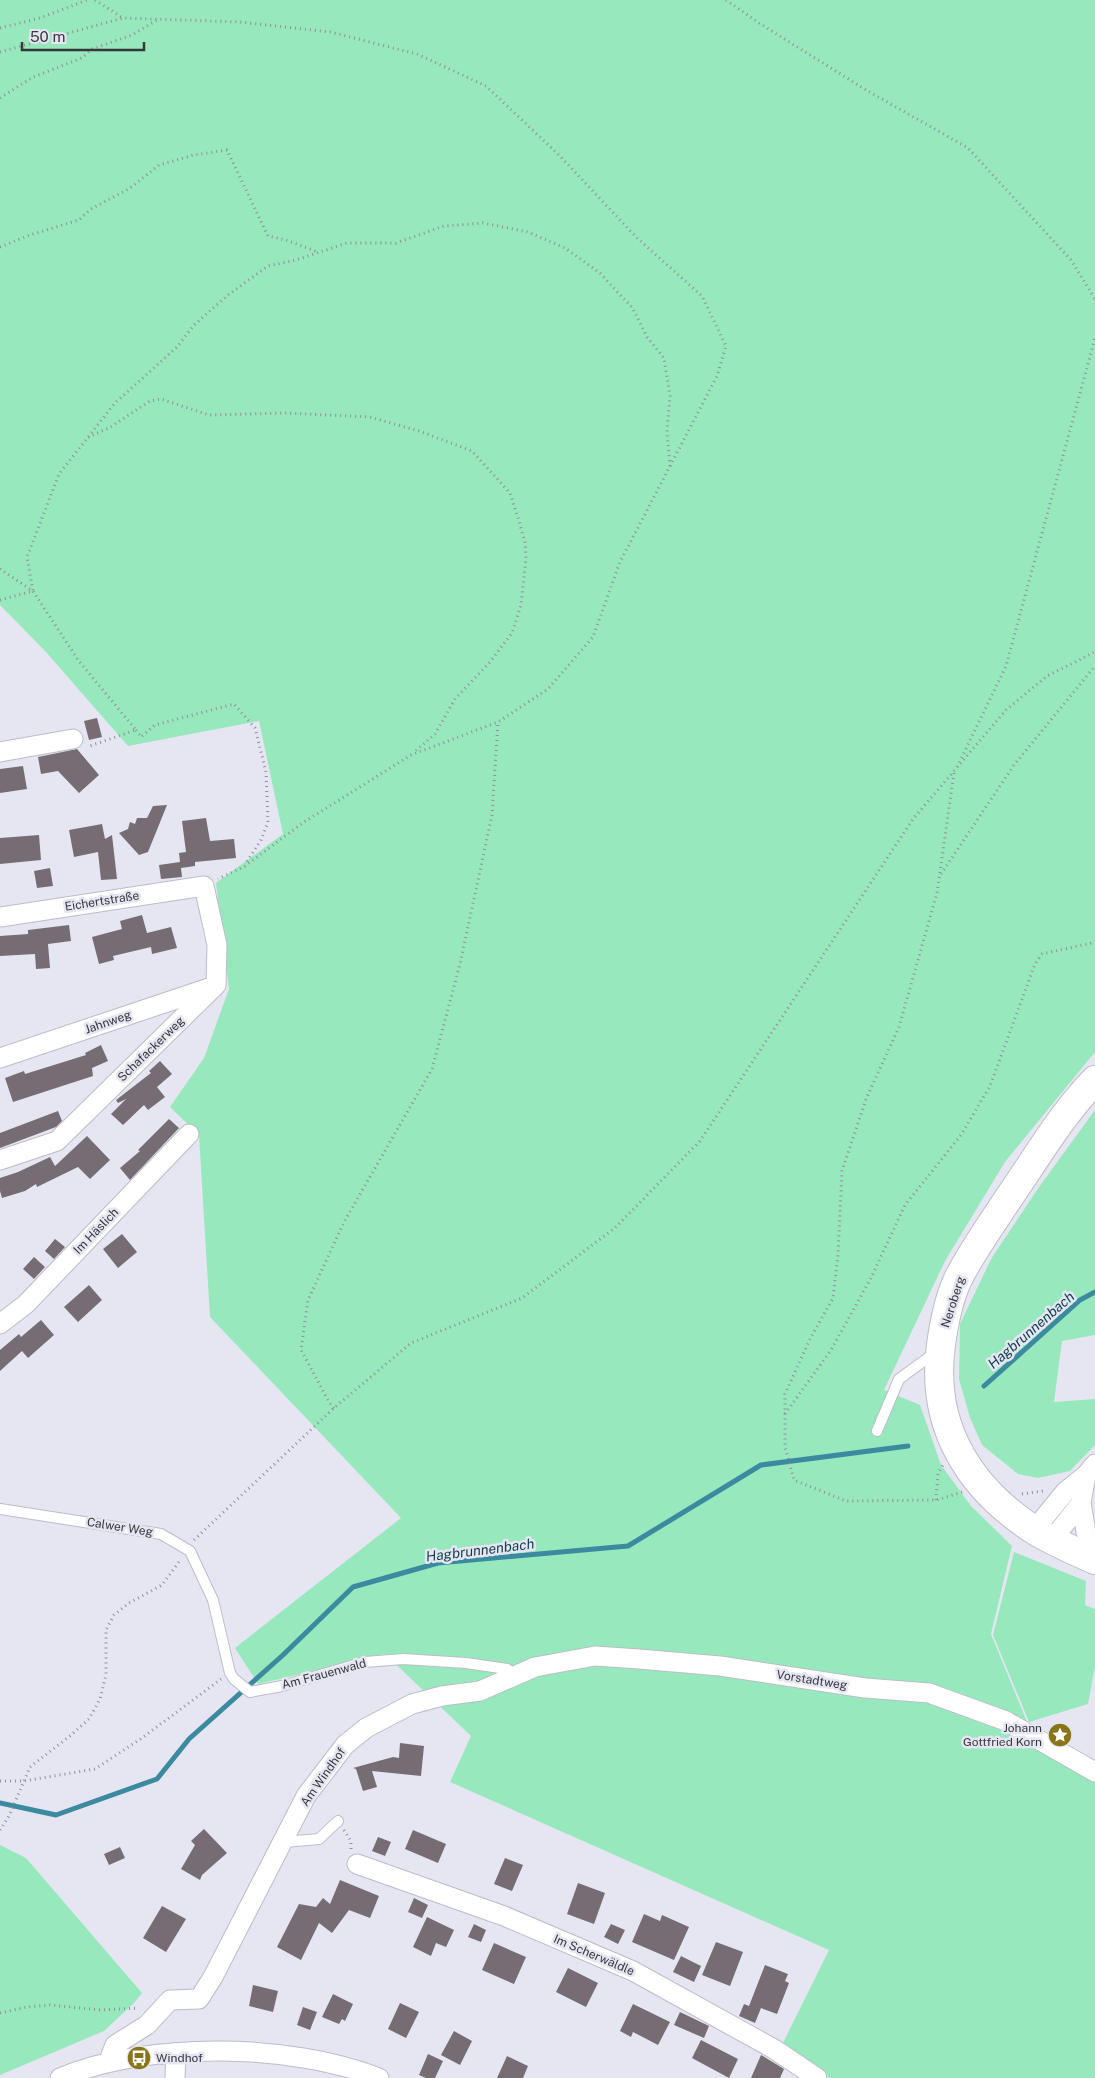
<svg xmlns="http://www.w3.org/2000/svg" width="1095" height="2078" viewBox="0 0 1095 2078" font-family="'Public Sans',sans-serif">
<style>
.green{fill:#97e9bd}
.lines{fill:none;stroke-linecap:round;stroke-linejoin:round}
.stream{stroke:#3b8a9f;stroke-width:5}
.building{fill:#766d74}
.lane-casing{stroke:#bcbcc8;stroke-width:12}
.street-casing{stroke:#bcbcc8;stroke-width:21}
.secondary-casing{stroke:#bcbcc8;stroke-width:30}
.path{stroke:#909098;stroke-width:3;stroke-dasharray:1 4;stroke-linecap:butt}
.lane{stroke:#fff;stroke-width:10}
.street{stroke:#fff;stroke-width:19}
.secondary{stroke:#fff;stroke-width:28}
.labels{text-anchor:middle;stroke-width:5;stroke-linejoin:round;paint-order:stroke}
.street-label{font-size:12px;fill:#37373b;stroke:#e6e6f2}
.poi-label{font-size:12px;fill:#37373b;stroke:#e6e6f2;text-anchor:end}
.water-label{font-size:14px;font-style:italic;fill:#0b3e4a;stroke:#e6e6f2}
</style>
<rect width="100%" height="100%" fill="#e6e6f2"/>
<!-- green -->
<path class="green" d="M0,0h1095v1052l-90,110 -60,99 -61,129 36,15 21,60 30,41 41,40 -21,88 36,88 -5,19 73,40v297h-265l-47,-35 46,-93 -379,-168 21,-46 -86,-82 -127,30 -23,-36 166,-130 -191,-201 -11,-182 -29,-28 34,-49 25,-69 -13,-106 67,-49 -24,-113 -131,25 -82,-94 -46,-47z
M1095,1110v225l-33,6 -8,61 41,-3v46l-25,26 -32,7 -20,-4 -36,-29 -12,-27 -11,-39 1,-55 31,-65 48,-72z
M1014,1552l72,29 -1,24 10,4v58l-7,37 -59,18 -36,-87z
M0,1845l26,13 116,135 -8,10 -30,28 -104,44z"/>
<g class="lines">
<!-- stream -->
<path class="stream" d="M984,1386l96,-86 15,-8
M0,1803l56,12 101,-36 32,-40 94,-84 70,-68 85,-24 190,-17 133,-81 147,-19"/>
</g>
<!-- building -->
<path class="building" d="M97,718l5,19 -13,3 -5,-19z
M77,749l22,26 -20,18 -21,-22 -17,3 -3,-17z
M23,766l4,23 -27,4v-24z
M167,805l-19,47 -9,3 -20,-22 9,-4 2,-7 5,2 2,-6h10l6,-12z
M206,818l4,23 24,-2 2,19 -41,4v4l-14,2 1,9 -21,2 -2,-14 21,-3 -1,-9 7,-1 -4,-31z
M102,824l3,15 7,-4 5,44 -16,1 -3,-28 -24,5 -5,-27z
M39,835l2,25 -41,4v-26z
M50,868l3,18 -16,2 -3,-17z
M142,915l5,18 24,-6 6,21 -25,6 -1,-7 -38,9 1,4 -15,4 -7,-27 30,-8 -2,-8z
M69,925l2,16 -23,3 2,24 -14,1 -1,-15 -35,2v-20l28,-2v-4z
M101,1045l7,16 -16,7 1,8 -80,26 -8,-24 19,-7 1,3 61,-19 -1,-2z
M160,1061l12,13 -15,13 8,10 -17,13 -4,-5 -21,20 -12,-11 15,-15 -8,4 -2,-3 35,-27 -2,-2z
M58,1111l4,10 -6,6 -56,21v-15z
M169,1119l10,9 -49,52 -10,-12 20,-17 -2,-1z
M87,1136l23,24 -20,19 -12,-12 -41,20 -1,-3 -11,7 -23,7 -2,-7v-13l18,-6 32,-15 5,9z
M122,1234l15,18 -19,16 -15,-19z
M55,1239l10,8 -11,12 -9,-8z
M34,1257l11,10 -11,12 -11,-10z
M89,1285l13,15 -24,22 -14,-15z
M41,1320l13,15 -26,23 -6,-7 -22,20v-21l19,-16 2,3z
M400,1743l24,3 -3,30 -49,-5 5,16 -14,4 -7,-22 -3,-1 40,-11 6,1z
M204,1829l23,24 -25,22 -2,5 -19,-11 14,-24 -4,-4z
M413,1830l33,14 -8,19 -33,-14z
M378,1837l13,5 -6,14 -13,-5z
M120,1847l5,11 -16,7 -5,-11z
M505,1858l18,7 -11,26 -18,-7z
M340,1880l39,16 -9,22 -21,-8 -17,23 -13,-10 -18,37 -24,-13 22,-43 17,3 7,-9 7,6z
M578,1883l27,10 -11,31 -27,-10z
M414,1898l14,7 -6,13 -14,-6z
M162,1906l24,13 -20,33 -23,-14z
M644,1914l16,7 2,-6 27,12 -15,33 -42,-18z
M427,1917l27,13 -8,17 -10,-4 -5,13 -18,-9z
M474,1924l12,6 -5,12 -13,-5z
M611,1924l14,6 -7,14 -14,-7z
M716,1942l27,10 -13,34 -28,-11z
M494,1943l32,14 -12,27 -32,-14z
M681,1956l20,10 -7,16 -21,-10z
M765,1965l23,9 -3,7 4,2 -12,31 -16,-6 -6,15 -16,-7 5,-12 5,2z
M568,1968l30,15 -12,24 -30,-15z
M253,1985l25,6 -5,21 -24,-6z
M333,1994l20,10 -8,17 -3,-2 -3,5 -17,-7z
M400,2003l19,9 -13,26 -18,-9z
M633,2004l37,18 -12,23 -25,-13 -2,5 -11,-6z
M303,2007l14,5 -7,18 -13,-5z
M680,2012l29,14 -5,12 -30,-13z
M454,2031l18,10 -12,24 -19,-10z
M701,2040l37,19 -9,19 -37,-20z
M428,2054l15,7 -8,17h-9l-7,-3z
M761,2055l23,14 -4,9h-29z
M507,2056l21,10 -5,12h-26z"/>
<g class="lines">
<!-- lane casing -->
<g class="lane-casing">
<path id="lane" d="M877,1431l22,-52 37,-27
M0,1509l161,25 29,17 23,49 17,73 4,6 16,13 32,-6 83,-24 38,-3 63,4 41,6 8,6
M284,1842l35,-3 19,-18"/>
</g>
<!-- street casing -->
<g class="street-casing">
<path id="street" d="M0,752l73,-13
M0,917l204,-31 13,59 -1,40 -159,156 -57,19
M0,1058l212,-71
M0,1324l26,-20 163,-170
M1086,1475l-5,28 5,29 9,23
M1034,1530l31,-38 21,-17 9,-11
M1052,1540l29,-37
M357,1864l147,52 129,55 141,78 43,29
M108,2063l7,-18 32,-20 23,-25 29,-1 14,-22 93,-181 39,-51 21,-17 46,-24 30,-8 38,-5 55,-24 60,-11 44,3 81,7 145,22 64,5 77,28 89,51
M60,2078c88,-37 231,-35 319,0
M175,2078l1,-25"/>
</g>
<!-- secondary casing -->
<g class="secondary-casing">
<path id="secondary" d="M1095,1080c-33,34 -58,77 -85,116 -17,26 -38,55 -52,83 -10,21 -14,44 -17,66 -11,80 27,142 93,185 19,12 41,21 61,30"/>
</g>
<!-- path -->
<path class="path" d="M95,0l28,18
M726,0l33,23 107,67 102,58 103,112 24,39
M0,28l40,-10 47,-18
M0,52l123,-34 117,4 90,10 87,22 69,32 73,69 78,83 65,58 24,50 -9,30 -97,186 -27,75 -45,52 -50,33 -87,33 -107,67 -59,44 -27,13
M0,98l33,-21 49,-19 10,-9 40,-14 25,-15
M0,247l30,-12 49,-15 12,-11 39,-21 29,-23 35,-10 33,-5 41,86 18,4 32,12
M88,437l21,-9 41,-27 11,-2 48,16 77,-2 84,4 49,14 53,20 38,42 8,25 7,24 1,16 -5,47 -9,28 -22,29 -35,37 -20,35 -21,18
M0,569l33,22 45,69 58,70 -49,17
M0,600l33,-9 -6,-34 32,-83 56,-71 62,-56 17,-22 34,-30 40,-29 28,-6 51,-17h49l48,-17 39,-3 45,9 37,16 35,25 23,25 9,9 15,30 17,21 6,38 -3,36 3,35
M136,730l5,7 14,-12 79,-21 21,24 11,44 2,50 -7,18 -15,23
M957,767l49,-101 89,-328
M954,773l-17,120 -38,134 -33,72 -24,72 -4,84 -5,43 -23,41 -25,55v53l9,33 52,21 91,-1 25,-8
M941,874l73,-109 81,-99
M334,1408l-5,-6 -28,-52 7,-50 36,-78 88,-153 28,-105 32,-149 6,-93
M785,1414l46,-64 40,-72 34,-73 56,-70 29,-49 45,-122 7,-10 50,-11 3,-2
M1022,1494l21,-3
M936,1500l2,-27 5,-8
M194,1540l140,-132 77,-65 111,-45 93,-70 85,-87 213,-322 93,-109 41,-34 48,-24
M0,1781h24l71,-12 47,-31 79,-59
M0,1830l9,-14 21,-49 40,-31 19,-17 11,-20 6,-24v-45l8,-15 15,-12 33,-18 19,-26
M344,1830l7,11v8
M0,2013l27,-6 23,-2 51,5 38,-2"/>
<!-- lane -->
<use href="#lane" class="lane"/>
<!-- street -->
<use href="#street" class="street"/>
<!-- secondary -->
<use href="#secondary" class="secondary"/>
</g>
<!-- icons -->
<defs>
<g id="sight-disc" transform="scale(1.25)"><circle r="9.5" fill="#897417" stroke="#e6e6f2"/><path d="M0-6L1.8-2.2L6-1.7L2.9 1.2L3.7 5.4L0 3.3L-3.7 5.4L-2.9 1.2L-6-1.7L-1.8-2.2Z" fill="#fff"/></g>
<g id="bus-disc" transform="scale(1.25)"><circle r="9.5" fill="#897417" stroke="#e6e6f2"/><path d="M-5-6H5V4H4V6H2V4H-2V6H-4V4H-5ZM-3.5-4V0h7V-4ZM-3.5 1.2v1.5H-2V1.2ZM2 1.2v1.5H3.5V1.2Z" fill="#fff"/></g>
</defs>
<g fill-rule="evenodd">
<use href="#sight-disc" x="1060" y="1735"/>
<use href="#bus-disc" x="139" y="2058"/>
</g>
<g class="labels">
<!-- street labels -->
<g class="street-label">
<text transform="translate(102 901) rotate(-9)" y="4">Eichertstraße</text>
<text transform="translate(108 1022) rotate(-19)" y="4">Jahnweg</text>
<text transform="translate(151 1049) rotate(-44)" y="4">Schafackerweg</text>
<text transform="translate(96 1231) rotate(-46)" y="4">Im Häslich</text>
<text transform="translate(953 1302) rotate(-72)" y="4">Neroberg</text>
<text transform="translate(120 1527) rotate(9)" y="4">Calwer Weg</text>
<text transform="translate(324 1674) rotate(-15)" y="4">Am Frauenwald</text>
<text transform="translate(812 1680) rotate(9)" y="4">Vorstadtweg</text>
<text transform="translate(323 1777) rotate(-55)" y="4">Am Windhof</text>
<text transform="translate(594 1955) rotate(23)" y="4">Im Scherwäldle</text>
</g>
<!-- poi labels -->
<g class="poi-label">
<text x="1042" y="1732">Johann<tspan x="1042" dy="14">Gottfried Korn</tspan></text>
<text x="156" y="2062" text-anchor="start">Windhof</text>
</g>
<!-- water labels -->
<g class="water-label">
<text transform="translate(1031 1330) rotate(-41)" y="5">Hagbrunnenbach</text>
<text transform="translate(480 1550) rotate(-7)" y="5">Hagbrunnenbach</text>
</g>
</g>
<!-- scale -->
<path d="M22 42v8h122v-8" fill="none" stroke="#37373b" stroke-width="2.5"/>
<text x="30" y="42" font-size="15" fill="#37373b" stroke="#e6e6f2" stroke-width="4" paint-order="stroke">50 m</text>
</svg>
